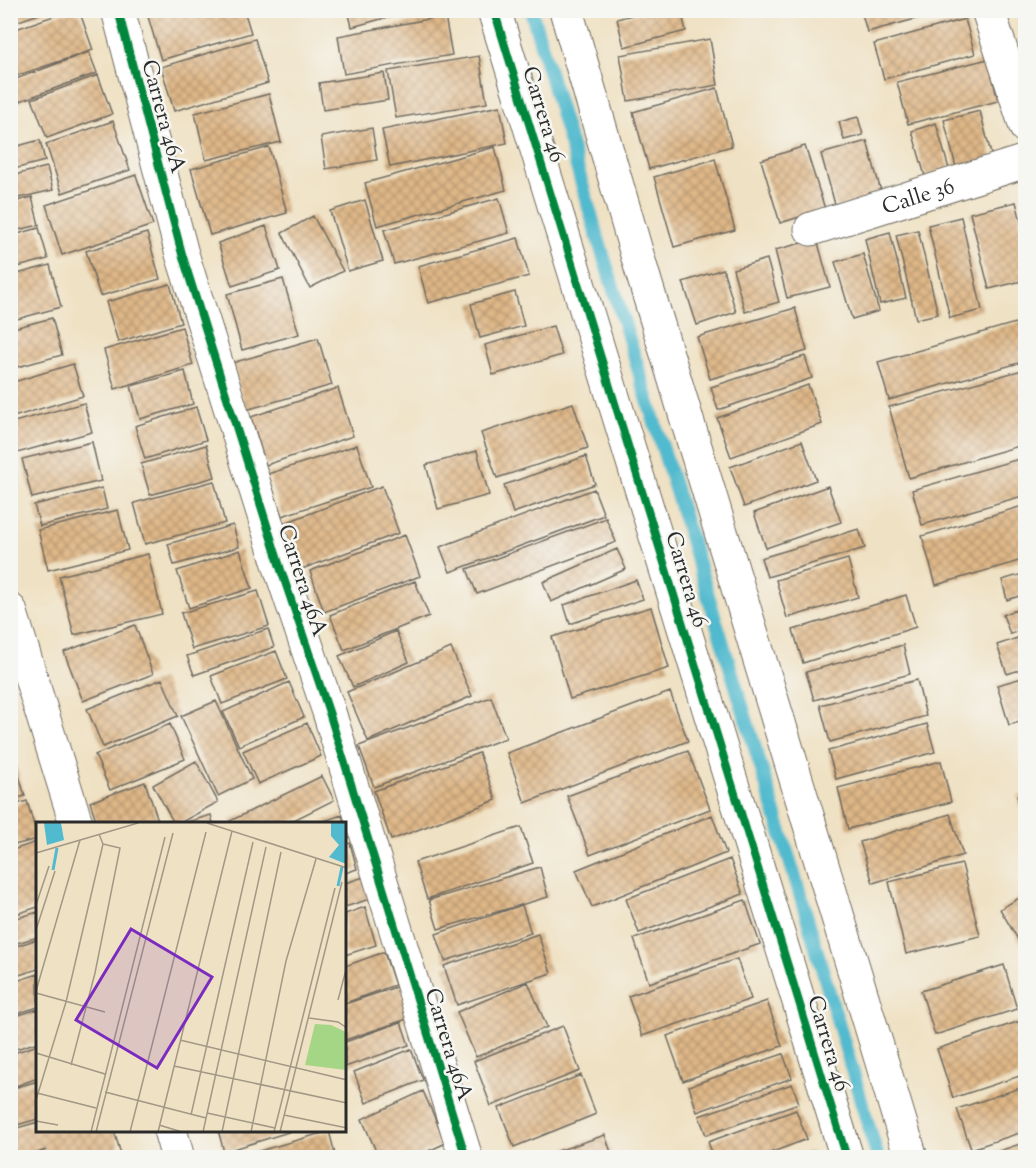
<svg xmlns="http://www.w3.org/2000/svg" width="1036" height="1168" viewBox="0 0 1036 1168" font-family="'Sorts Mill Goudy',serif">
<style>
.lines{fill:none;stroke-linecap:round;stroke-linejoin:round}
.stream{stroke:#51bace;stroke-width:14}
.building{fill:url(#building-cross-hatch)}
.minor-casing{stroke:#706b60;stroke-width:35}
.minor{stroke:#fff;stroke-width:33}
.cycleway-casing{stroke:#f6f6f2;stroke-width:11}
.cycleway{stroke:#00873e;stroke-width:8}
.labels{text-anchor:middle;stroke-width:5;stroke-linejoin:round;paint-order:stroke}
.street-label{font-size:22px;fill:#2b2b2b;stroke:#f6f6f2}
.inset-river{fill:none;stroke:#51bace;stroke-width:3}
.inset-road{fill:none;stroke:#a19886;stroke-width:1.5}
.view{fill:#7b2cbf;fill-opacity:0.15;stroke:#7b2cbf;stroke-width:3}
.inset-edge{fill:none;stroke:#2b2b2b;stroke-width:3}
</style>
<defs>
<pattern id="building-cross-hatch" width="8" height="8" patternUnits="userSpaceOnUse" patternTransform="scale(1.5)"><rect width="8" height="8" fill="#dfb787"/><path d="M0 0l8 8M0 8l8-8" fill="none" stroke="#b5956f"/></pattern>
</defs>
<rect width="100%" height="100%" fill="#f6f6f2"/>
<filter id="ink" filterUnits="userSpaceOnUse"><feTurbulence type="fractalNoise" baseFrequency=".0167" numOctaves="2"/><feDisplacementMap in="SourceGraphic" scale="12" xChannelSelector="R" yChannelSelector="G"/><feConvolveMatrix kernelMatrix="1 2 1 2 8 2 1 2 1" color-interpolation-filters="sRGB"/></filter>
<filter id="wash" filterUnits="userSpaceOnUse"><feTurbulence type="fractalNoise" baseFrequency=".008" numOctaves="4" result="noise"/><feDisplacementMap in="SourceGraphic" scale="24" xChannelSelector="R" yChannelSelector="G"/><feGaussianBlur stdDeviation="1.35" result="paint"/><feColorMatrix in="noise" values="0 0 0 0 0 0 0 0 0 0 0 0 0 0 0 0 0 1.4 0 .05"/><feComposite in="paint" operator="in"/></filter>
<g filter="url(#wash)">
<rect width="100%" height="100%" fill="#efe1c3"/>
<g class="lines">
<!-- stream -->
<path class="stream" d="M531,10l65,222 205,665 77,261"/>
</g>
<g id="blocks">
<!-- building -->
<path class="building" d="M10,10h38v1l-38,13z
M71,10h8l14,40 -83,28v-47z
M146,10h98l7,23 -90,27z
M348,10h61l1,1 -58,16z
M650,10h31l5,21 -62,16 -7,-28z
M861,10h83l1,1 -78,21z
M1018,10h8v21h-1z
M445,16l7,39 -108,19 -6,-38z
M965,19l10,35 -91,25 -10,-35z
M255,39l13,44 -94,28 -13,-44z
M710,39l8,46 -90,16 -8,-46z
M89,52l8,21 -85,31 -2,-23z
M479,56l8,47 -91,15 -8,-47z
M988,59l10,42 -90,23 -11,-42z
M384,73l4,27 -65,10 -4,-27z
M98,75l14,39 -65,24 -15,-39z
M717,88l15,58 -83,23 -16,-57z
M269,94l12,48 -75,18 -11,-47z
M500,106l7,37 -117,24 -8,-37z
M980,111l12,47 -36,9 -12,-47z
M858,117l5,18 -19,5 -5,-18z
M113,121l17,49 -68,23 -16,-49z
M936,123l13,46 -24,7 -13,-45z
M372,128l5,32 -51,9 -5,-32z
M40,140l5,21 -35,9v-22z
M867,141l15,54 -46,13 -15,-54z
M805,146l20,63 -45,14 -19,-63z
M269,147l18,66 -77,22 -19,-66z
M495,147l11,43 -129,36 -12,-43z
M715,159l20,71 -61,17 -20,-70z
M47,167l6,23 -43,10v-24z
M136,175l17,50 -91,30 -16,-50z
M32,197l7,28 -29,7v-29z
M499,198l10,35 -115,31 -10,-34z
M365,200l18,61 -35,10 -18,-60z
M1016,202l10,39v39l-37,9 -19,-76z
M313,216l30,55 -33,17 -28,-55z
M961,217l21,93 -32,8 -22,-93z
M266,226l14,44 -48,16 -14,-43z
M39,228l9,31 -38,10v-33z
M918,230l20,84 -22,5 -20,-84z
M890,232l16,66 -26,6 -15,-65z
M147,233l13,46 -60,17 -14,-45z
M518,238l11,38 -101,27 -10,-37z
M817,239l13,48 -43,11 -12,-48z
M863,254l16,57 -27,8 -17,-57z
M767,259l12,43 -34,10 -12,-43z
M50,265l11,42 -51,14v-45z
M723,269l13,43 -39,13 -14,-43z
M283,279l16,55 -57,16 -15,-56z
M170,284l11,39 -63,19 -12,-40z
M515,292l9,34 -44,12 -9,-34z
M795,308l12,43 -97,28 -13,-42z
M52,318l10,37 -52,14v-40z
M1026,320v41l-137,39 -11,-38z
M553,326l9,29 -69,20 -8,-30z
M182,327l11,38 -78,24 -11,-39z
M318,338l14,47 -86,25 -14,-47z
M805,356l7,22 -94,32 -7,-23z
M73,364l10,32 -73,22v-35z
M1026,369v75l-117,34 -20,-71z
M185,371l8,33 -53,15 -9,-33z
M808,385l14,39 -91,33 -14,-39z
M338,388l15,48 -87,29 -15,-48z
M84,403l8,29 -82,23v-32z
M573,403l15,45 -91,30 -16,-45z
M196,407l10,33 -61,19 -10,-33z
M802,441l14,39 -72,27 -14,-40z
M92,442l9,39 -69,17 -10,-39z
M206,445l9,32 -65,18 -9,-31z
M357,445l14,42 -89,29 -14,-42z
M477,451l12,44 -51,14 -12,-44z
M586,456l9,28 -82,29 -9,-28z
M1026,457v38l-104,30 -10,-35z
M214,481l11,42 -80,21 -11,-41z
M382,486l17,47 -100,37 -17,-46z
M828,486l13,36 -75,26 -12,-35z
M102,488l5,21 -67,17 -6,-21z
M594,489l10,26 -154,57 -10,-25z
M1026,505v54l-90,26 -14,-49z
M118,510l10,40 -80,20 -10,-40z
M606,518l10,24 -139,52 -10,-25z
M233,525l6,22 -65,18 -6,-21z
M859,529l6,19 -98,29 -6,-19z
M405,535l15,41 -96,36 -14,-41z
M617,549l9,20 -75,33 -8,-20z
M240,550l12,38 -63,20 -12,-37z
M148,554l14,60 -88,21 -15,-59z
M848,559l10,38 -71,21 -11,-38z
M1026,573v21l-19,6 -5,-20z
M636,580l7,19 -73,25 -6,-19z
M415,581l14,35 -85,34 -14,-35z
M258,591l11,35 -77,23 -11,-36z
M906,595l10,32 -113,36 -10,-33z
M1026,606v23l-16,5 -7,-19z
M651,607l18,61 -99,31 -18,-62z
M135,625l18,49 -70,27 -19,-49z
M268,629l6,18 -80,28 -7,-19z
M396,631l13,31 -56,25 -14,-31z
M1026,635v33l-19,6 -10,-29z
M903,645l7,29 -96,26 -8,-28z
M451,648l21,48 -104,45 -21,-49z
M276,651l11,28 -65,25 -11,-28z
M1026,677v43l-17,5 -12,-40z
M162,679l16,37 -75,31 -16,-38z
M917,680l9,36 -96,26 -10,-37z
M289,682l15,35 -65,29 -16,-34z
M670,692l18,49 -163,62 -18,-50z
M491,697l15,41 -132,49 -15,-41z
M216,701l36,78 -34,17 -37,-80z
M307,723l14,33 -63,28 -15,-33z
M170,724l15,35 -75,31 -15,-35z
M927,724l8,28 -99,27 -8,-28z
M688,751l22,58 -120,46 -23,-59z
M479,753l17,47 -105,40 -17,-49z
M13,755l12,41 -15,4v-44z
M196,761l22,41 -38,21h-6l-21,-38z
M941,761l10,41 -103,27 -10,-41z
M322,776l12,24 -46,23h-57l-1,-2z
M145,782l14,41h-62l-7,-21z
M1026,793v28h-1l-8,-25z
M27,801l11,38 -28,7v-40z
M950,814l13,41 -90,28 -13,-41z
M211,815l2,8h-26v-1z
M342,815l2,8h-26z
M712,815l14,38 -134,54 -16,-37z
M521,827l12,36 -106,36 -12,-37z
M36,842l2,65 -28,9v-65z
M350,843l7,26 -12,4v-29z
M730,859l13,35 -104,39 -13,-34z
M962,864l18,72 -74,18 -17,-72z
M540,867l8,30 -110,32 -9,-29z
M364,877l6,22 -25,8v-24z
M1026,894v59l-26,-44z
M745,900l15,44 -111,39 -15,-44z
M522,905l9,28 -86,28 -9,-27z
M365,907l11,38 -31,10v-41z
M38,912v25l-28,8v-25z
M538,934l13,39 -94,32 -13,-39z
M38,939v30l-28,9v-30z
M384,952l11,33 -50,18v-37z
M737,959l14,40 -109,37 -14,-40z
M1004,965l13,44 -82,26 -14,-44z
M38,974v33l-28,9v-33z
M528,982l19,45 -71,30 -19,-45z
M402,985l11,32 -68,23v-36z
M767,1001l15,45 -99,35 -16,-45z
M38,1009v33l-28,9v-33z
M1026,1019v55l-73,24 -16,-49z
M401,1022l8,23 -64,22v-25z
M563,1026l17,45 -89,35 -17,-45z
M38,1045v33l-28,10v-34z
M411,1049l12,31 -57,23 -12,-31z
M783,1054l9,24 -95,34 -8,-26z
M581,1075l15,39 -82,33 -15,-39z
M38,1081v38l-28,8v-38z
M792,1084l7,19 -93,32 -7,-19z
M1026,1086v45l-55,18 -14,-40z
M423,1091l23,52 -33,15h-34l-17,-39z
M796,1110l11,29 -50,19h-43l-6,-16z
M38,1122v8h76l8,28h-95l19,-8 -24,8h-12v-28z
M218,1130h74v1l-68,21z
M329,1131l7,27h-98v-1z
M605,1135l8,23h-73v-1z
M1026,1142v16h-45v-1z
M812,1151l2,7h-21v-1z"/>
</g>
</g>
<g filter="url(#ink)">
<use href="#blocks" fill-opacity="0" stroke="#706b60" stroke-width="1.5"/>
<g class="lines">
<!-- minor casing -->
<g class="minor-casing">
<g id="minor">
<path d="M118,10l64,244 99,316 48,142 137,446"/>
<path d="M494,10l353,1148"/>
<path d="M566,10l77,265 268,883"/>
<path d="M988,10l38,117"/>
<path id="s1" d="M811,229l215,-68"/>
<path d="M10,610l66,213"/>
<path d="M170,1130l8,28"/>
</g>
</g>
<!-- minor -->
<use href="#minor" class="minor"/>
<!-- cycleway casing -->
<g class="cycleway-casing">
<path id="cycleway" d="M118,10l64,244 99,316 48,142 137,446
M494,10l353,1148"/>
</g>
<!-- cycleway -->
<use href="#cycleway" class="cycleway"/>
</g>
</g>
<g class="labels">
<!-- street labels -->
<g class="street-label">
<text transform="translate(545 114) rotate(73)" y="8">Carrera 46</text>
<text transform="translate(165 116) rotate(75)" y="8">Carrera 46A</text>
<text dy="8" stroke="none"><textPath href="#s1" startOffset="112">Calle 36</textPath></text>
<text transform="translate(688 579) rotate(73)" y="8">Carrera 46</text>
<text transform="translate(304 580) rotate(72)" y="8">Carrera 46A</text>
<text transform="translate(830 1043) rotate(73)" y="8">Carrera 46</text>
<text transform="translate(450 1044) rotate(73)" y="8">Carrera 46A</text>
</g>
</g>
<!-- overview -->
<g transform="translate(36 822)">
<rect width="310" height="310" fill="#efe1c3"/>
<path d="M279,202l16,1 15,7v38l-41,-5z" fill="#a5d685"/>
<path d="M8,1h17l3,17 -17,5zM295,1h15v41l-17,-7 10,-12 -8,-9z" fill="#51bace"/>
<path class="inset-river" d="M17,48l4,-22M302,64l4,-19"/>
<path class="inset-road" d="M171,1l140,45M0,31l102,-30M0,83l13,-39M0,108l19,-59M0,169l44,-151M0,171l69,19M302,178l9,-34M273,196l29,4 9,6M144,218l167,40M0,231l69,21M35,243l24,-92 25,-125 -17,-4M138,244l173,37M69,270l101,26M1,271l59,15M0,278l30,-98 37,-158 -4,-10M171,291l68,15M155,293l62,-273M248,293l63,13M0,299l22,4M123,303l23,7M55,310l74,-295M60,310l77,-299M94,310l76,-300M122,310l74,-301M167,310l63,-285M186,310l59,-280M215,310l35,-171 30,-102M238,310l61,-244M244,310l62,-250"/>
<path class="view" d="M95,107l81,48 -55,91 -81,-48z"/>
<rect width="310" height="310" class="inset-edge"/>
</g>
<!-- margin -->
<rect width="1036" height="1168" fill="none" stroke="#f6f6f2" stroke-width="36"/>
</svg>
